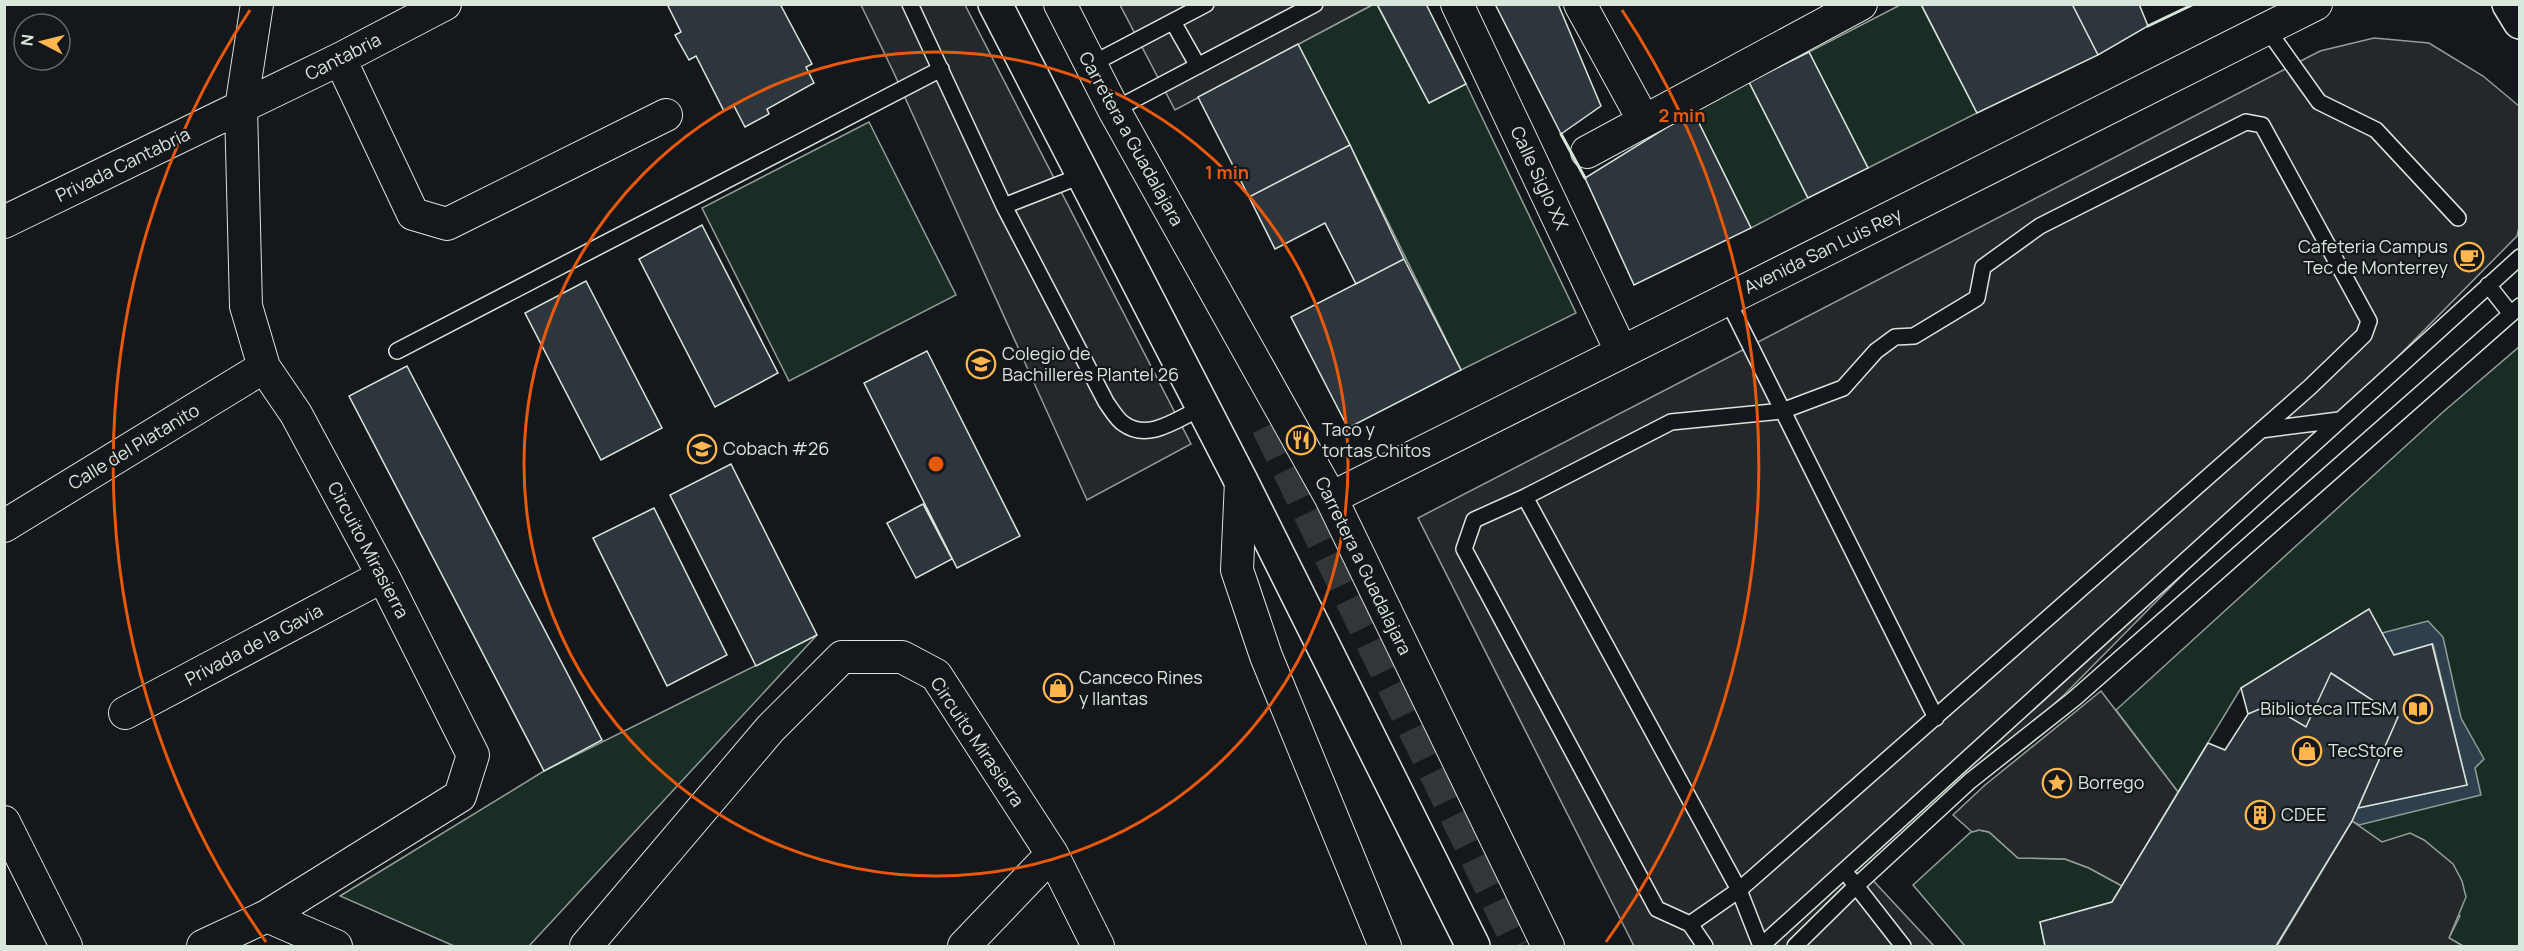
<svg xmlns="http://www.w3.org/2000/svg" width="2524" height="951" viewBox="0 0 2524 951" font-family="Manrope,sans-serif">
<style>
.green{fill:#1a2d24;stroke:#939e99;stroke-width:1.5}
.parking{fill:#24282b;stroke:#939e99;stroke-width:1.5}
.water{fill:#2f3f4d;stroke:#939e99;stroke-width:1.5}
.building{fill:#2c363c;stroke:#d8e6dc;stroke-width:1.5}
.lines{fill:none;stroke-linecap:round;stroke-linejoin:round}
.minor-tunnel{stroke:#313739;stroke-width:32;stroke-dasharray:32 16;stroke-linecap:butt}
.service-casing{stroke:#d8e6dc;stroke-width:18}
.minor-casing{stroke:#d8e6dc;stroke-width:34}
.tertiary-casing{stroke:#d8e6dc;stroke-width:36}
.trunk-casing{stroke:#d8e6dc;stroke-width:36}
.service{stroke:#14181c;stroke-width:15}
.minor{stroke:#14181c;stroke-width:32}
.tertiary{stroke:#14181c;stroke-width:33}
.trunk{stroke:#14181c;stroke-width:33}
.wall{stroke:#d8e6dc;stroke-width:3}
.ring{fill:none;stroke:#e8590c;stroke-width:3}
.labels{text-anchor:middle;stroke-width:4.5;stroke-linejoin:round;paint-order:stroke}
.street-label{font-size:18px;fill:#d8e6dc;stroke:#14181c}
.poi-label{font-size:18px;fill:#d8e6dc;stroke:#14181c;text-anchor:start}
.centre{fill:#e8590c;stroke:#14181c;stroke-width:3}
.ring-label{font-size:18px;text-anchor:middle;font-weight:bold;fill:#e8590c;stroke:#14181c;stroke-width:4.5;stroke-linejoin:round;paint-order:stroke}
</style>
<rect width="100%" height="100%" fill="#14181c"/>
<!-- green -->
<path class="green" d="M1372,5h5l52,98 37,-19 110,229 -115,57 -111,-225 -52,-101z
M1900,5h21l56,108 -109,55 -59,-116z
M1749,82l59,116 -57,30 -58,-117z
M869,122l87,173 -167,86 -87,-173z
M2519,347v599h-56l-14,-8 11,-22 -78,-74 -30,-21 6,-13 109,-23 -35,-141 -38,11 -25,-46 -128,79 -63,104 -62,-82 327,-298z
M817,635l-288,311h-75l-114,-50 204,-125z
M1979,830l10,2 29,26 47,1 24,9 33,18 -10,16 -72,20 5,24h-80l-52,-61 58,-53z"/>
<!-- parking -->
<path class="parking" d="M1122,4l250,1 -197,105 -55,-105z
M861,5h104l226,439 -104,56 -194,-429z
M2374,38l55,5 54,33 36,30 1,117 -3,13 -452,458 -197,181 66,71h-300l-216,-428 902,-467z
M2101,691l77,101 -56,94 -33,-18 -24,-9 -47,-1 -29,-26 -10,-2 -7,2 -19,-17 32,-30z
M2352,821l30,21 28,-9 14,7 29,24 9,17 4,16 -17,41 14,8h-186z"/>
<!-- water -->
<path class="water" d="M2428,621l15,16 18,81 23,41 -9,9 6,27 -122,30 -7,-4 6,-13 109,-23 -34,-141 -39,11 -12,-22z"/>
<!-- building -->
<path class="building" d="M667,4h113l32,60 -6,3 8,16 -47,26 2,5 -24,13 -11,-21 -10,5 -28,-55 -7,4 -14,-25 6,-3z
M1377,4h49l40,80 -37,19z
M1495,4h63l43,102 -40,28z
M1921,4h151l26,51 -121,58z
M2072,4h67l9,22 -50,29z
M1298,44l52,101 -101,52 -51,-100z
M1809,52l59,116 -60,30 -59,-116z
M1693,111l58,117 -117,57 -49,-107z
M1350,145l54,114 -48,25 -31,-61 -50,26 -26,-52z
M702,225l76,148 -63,34 -76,-148z
M1404,259l57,111 -113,58 -57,-111z
M586,281l76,147 -61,32 -76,-147z
M927,351l93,185 -63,32 -93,-185z
M407,366l195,374 -58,31 -195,-375z
M731,464l86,171 -61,31 -86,-171z
M923,504l29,55 -36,19 -29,-55z
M654,508l73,147 -60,31 -74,-148z
M2369,609l25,46 38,-11 35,141 -109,23 40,-91 -67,-44 -25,54 -37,-22 -21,9 -7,-26z
M2331,673l67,44 -46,104 -76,125h-231l-5,-24 72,-20 96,-159 17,7 23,-36 21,-9 37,22z"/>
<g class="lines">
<!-- minor-tunnel -->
<path class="minor-tunnel" d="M1267,426l252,520"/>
<!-- service casing -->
<g class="service-casing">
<path id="service" d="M910,4l94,202 102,196c5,7 11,18 18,22 25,18 55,-6 79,-17
M1173,22l25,44
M2267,29l52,73 57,28 82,88
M1090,65l116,-61
M1114,110l201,-106
M2246,122l16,3 107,196 -5,14 -54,52 -571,503 -49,34 -33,-15 -193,-360 10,-29 51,-23 146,-75 111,-11 61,-23 33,-37 19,-14 19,-1 63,-38 6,-31 57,-41z
M1004,206l79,-31
M2488,285l23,29
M1727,299l209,419
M397,351l544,-282
M2261,430l78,-10
M1525,497l214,393 22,56
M1850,878l53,68
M1690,924l15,22
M1761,946l759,-689
M1795,946l61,-60 114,-105 105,-83 445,-392"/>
</g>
<!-- minor casing -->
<g class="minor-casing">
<path id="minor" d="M1060,4l54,106 217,388 217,448
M1457,4l164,347
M1580,4l64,117
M340,59l73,155 34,10 219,-109
M1587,152l274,-148
M4,222l336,-163 105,-55
M1241,481l-4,89 29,86 119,290
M1331,498l985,-494
M4,526l260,-159
M125,713l258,-137
M4,822l62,124
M267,916l69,30
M203,946l64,-30 193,-120 13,-41 -90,-179 -87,-162 -32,-47 -18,-61 -5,-198 16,-104
M586,946l184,-217 72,-72h60l34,18 116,179 46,92
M964,946l88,-92"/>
</g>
<!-- tertiary casing -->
<g class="tertiary-casing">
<path id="tertiary" d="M2509,4l11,18"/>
</g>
<!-- trunk casing -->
<g class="trunk-casing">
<path id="trunk" d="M995,4l246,477 232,465"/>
</g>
<!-- service -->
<use href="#service" class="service"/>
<!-- minor -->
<use href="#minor" class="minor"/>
<!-- tertiary -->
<use href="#tertiary" class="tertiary"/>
<!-- trunk -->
<use href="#trunk" class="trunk"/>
<!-- wall -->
<path class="wall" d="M2148,26l46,-22
M1561,134l24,44"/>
</g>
<!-- distance rings -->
<g class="ring">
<circle cx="936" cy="464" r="412"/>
<path d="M266 942A823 823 0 0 1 250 10M1622 10A823 823 0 0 1 1606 942"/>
</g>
<!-- icons -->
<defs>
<g id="cafe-ring" transform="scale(1.5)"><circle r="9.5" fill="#14181c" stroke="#ffb74d" stroke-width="1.5"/><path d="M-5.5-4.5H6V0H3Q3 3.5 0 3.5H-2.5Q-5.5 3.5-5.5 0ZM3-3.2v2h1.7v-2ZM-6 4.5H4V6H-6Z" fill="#ffb74d"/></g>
<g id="school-ring" transform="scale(1.5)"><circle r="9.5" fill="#14181c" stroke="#ffb74d" stroke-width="1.5"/><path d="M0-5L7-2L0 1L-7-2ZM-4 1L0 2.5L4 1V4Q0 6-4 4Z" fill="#ffb74d"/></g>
<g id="restaurant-ring" transform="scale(1.5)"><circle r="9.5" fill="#14181c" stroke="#ffb74d" stroke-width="1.5"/><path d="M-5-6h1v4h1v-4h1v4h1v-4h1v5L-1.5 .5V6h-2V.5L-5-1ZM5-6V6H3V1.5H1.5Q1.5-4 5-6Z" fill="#ffb74d"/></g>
<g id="shop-ring" transform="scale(1.5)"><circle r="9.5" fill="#14181c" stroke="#ffb74d" stroke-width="1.5"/><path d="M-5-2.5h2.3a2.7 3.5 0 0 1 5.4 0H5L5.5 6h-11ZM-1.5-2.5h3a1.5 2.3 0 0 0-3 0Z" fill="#ffb74d"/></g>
<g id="library-ring" transform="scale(1.5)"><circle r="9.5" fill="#14181c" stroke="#ffb74d" stroke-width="1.5"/><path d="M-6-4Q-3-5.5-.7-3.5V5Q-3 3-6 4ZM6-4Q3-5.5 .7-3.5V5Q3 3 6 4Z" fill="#ffb74d"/></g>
<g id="sight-ring" transform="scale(1.5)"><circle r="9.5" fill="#14181c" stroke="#ffb74d" stroke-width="1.5"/><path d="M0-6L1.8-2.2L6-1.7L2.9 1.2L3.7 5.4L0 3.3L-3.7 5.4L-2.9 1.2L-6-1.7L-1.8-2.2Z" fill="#ffb74d"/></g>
<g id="building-ring" transform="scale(1.5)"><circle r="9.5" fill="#14181c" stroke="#ffb74d" stroke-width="1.5"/><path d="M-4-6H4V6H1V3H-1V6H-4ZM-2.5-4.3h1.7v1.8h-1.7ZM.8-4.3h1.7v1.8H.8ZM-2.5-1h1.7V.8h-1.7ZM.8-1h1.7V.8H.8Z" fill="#ffb74d"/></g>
</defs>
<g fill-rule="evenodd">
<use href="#cafe-ring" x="2469" y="257"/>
<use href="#school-ring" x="981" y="364"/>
<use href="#restaurant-ring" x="1301" y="440"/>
<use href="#school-ring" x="702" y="449"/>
<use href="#shop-ring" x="1058" y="688"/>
<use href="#library-ring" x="2418" y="709"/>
<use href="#shop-ring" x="2307" y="751"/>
<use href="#sight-ring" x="2057" y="783"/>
<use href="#building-ring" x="2260" y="815"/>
</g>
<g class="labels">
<!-- street labels -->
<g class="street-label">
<text transform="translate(343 57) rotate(-27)" y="6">Cantabria</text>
<text transform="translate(1131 139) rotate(61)" y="6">Carretera a Guadalajara</text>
<text transform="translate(123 165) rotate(-26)" y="6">Privada Cantabria</text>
<text transform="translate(1539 178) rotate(65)" y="6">Calle Siglo XX</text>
<text transform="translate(1823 251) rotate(-26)" y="6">Avenida San Luis Rey</text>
<text transform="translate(134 447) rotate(-31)" y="6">Calle del Platanito</text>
<text transform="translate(368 550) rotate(62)" y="6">Circuito Mirasierra</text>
<text transform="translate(1363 566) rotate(64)" y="6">Carretera a Guadalajara</text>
<text transform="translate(254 645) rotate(-28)" y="6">Privada de la Gavia</text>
<text transform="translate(977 742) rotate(56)" y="6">Circuito Mirasierra</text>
</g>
<!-- poi labels -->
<g class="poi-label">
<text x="2448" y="253" text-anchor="end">Cafeteria Campus<tspan x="2448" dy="21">Tec de Monterrey</tspan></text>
<text x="1002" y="360">Colegio de<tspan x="1002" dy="21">Bachilleres Plantel 26</tspan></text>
<text x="1322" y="436">Taco y<tspan x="1322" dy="21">tortas Chitos</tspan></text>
<text x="723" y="455">Cobach #26</text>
<text x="1079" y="684">Canceco Rines<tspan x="1079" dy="21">y llantas</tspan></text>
<text x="2397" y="715" text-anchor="end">Biblioteca ITESM</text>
<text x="2328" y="757">TecStore</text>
<text x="2078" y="789">Borrego</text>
<text x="2281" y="821">CDEE</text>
</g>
</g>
<circle cx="936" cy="464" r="9" class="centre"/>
<g class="ring-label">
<text x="1682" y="122">2 min</text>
<text x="1227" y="179">1 min</text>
</g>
<!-- border -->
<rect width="2524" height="951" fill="none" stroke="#d8e6dc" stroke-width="12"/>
<!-- north arrow -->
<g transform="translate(42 42) rotate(277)"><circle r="28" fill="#14181c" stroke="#626a69" stroke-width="1.5"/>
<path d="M0-4.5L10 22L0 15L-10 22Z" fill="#ffb74d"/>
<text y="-9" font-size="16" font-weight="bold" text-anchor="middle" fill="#d8e6dc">N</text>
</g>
</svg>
